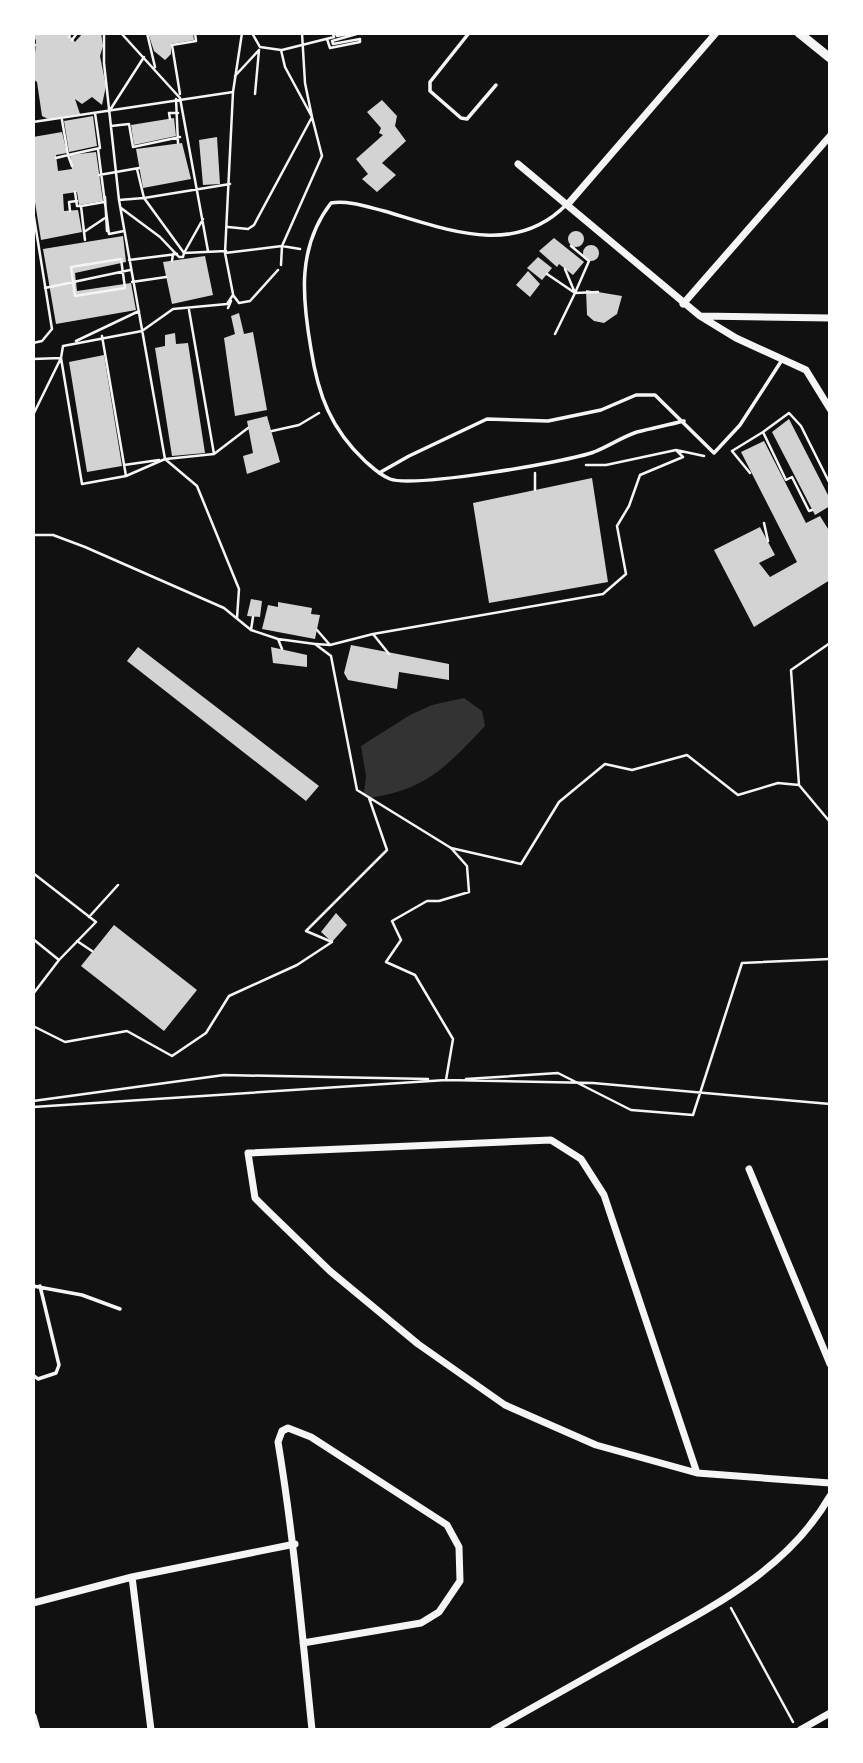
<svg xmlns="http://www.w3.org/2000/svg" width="863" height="1763" viewBox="0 0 863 1763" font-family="Mulish,sans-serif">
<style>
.water{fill:#333}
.building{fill:#d3d3d3}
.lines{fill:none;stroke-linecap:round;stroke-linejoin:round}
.path{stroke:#f5f5f5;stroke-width:2.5}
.service{stroke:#f5f5f5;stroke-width:3.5}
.minor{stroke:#f5f5f5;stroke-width:7}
.tertiary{stroke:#f5f5f5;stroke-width:9}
</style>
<rect width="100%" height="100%" fill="#111"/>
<!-- water -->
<path class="water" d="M464,698l18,13 3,15c-39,41 -58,63 -115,72l-6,-5 2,-17 -5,-30 49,-31 22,-10z"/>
<!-- building -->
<path class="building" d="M33,33h35l7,9 8,-9h18l2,13 -3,10 6,30 -4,19 -10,-8 -10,7 -7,-5 5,15 -32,5 -6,-3 -5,-34 -4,-3 3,-38z
M148,33h45l1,7 -23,4v10l-6,6 -11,-9z
M382,100l15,16 -2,10 11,15 -24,22 14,12 -19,17 -15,-13 6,-5 -12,-15 27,-24 -4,-2 2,-5 -14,-16z
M93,116l4,30 -28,6 -5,-31z
M174,118l2,18 -42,9 -3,-20z
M62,132l5,21 -11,2 2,16 14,-2 -2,-14 26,-3 7,49 -24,4 -2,-13 -14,2 1,17 14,-1 4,22 -41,8 -8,-50v-53z
M217,137l3,47 -17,1 -4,-45z
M182,143l9,36 -48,9 -7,-39z
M568 239a8 8 0 1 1 16 0a8 8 0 1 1-16 0Z
M123,236l3,26 -51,11 2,18 54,-8 5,27 -80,14 -13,-75z
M554,238l30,24 -11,13 -14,-11 -2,3 -18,-16z
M583 253a8 8 0 1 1 16 0a8 8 0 1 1-16 0Z
M205,256l8,39 -41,9 -9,-42z
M538,257l14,11 -10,12 -15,-12z
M528,271l12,13 -10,13 -14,-12z
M586,290l36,6 -5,18 -13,9 -10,-2 -7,-6z
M239,313l5,21 9,-2 14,78 -32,6 -11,-78 11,-4 -4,-18z
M175,333l1,11 12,-1 17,110 -33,3 -17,-108 10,-2v-11z
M104,355l18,111 -35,6 -18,-110z
M267,416l13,46 -33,12 -4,-18 10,-3 -6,-32z
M789,419l41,80v7l-15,9 -43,-83z
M764,441l42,82 14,-7 10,16v48l-76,47 -40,-77 46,-23 15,28 -16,8 11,14 27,-15 -56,-110z
M592,478l16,104 -119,21 -16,-100z
M251,599l11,2 -2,16 -13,-1z
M278,602l34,6 -1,6 9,1 -5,24 -53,-10 6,-24 10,2z
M351,645l98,19v16l-50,-8 -2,17 -49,-9 -4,-7z
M138,647l181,139 -13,15 -179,-140z
M271,647l36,8v12l-34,-4z
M336,913l11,12 -15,17 -11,-10z
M114,925l83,65 -33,41 -83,-65z"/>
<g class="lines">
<!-- path -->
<path class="path" d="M104,33v30l15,137 46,259 32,27 42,103 -2,29
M121,33l59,65 28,153
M147,33l8,34
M252,33l8,14 21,3 4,17 27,50 10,39 -40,90 18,3
M336,34l1,2 16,-3
M69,37l1,-4
M327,39l3,9 30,-6v-3l-27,5 -1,-3 28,-8
M72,40l5,-7
M33,44l2,1
M282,50l52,-13 -1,-3
M235,76l24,-26
M180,94l-8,-49 24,-4 -1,-8
M255,94l4,-44
M176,99l2,44
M110,110l34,-53
M170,119l-1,-6h9
M62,120l6,35 32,-7 -5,-35
M33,122l200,-30
M111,126l18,-2 4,23 47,-10
M98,149l11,85 15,-3
M56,158l12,-3 4,11
M99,175l40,-7
M75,192l2,14h4
M105,197l2,34
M119,200l25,-2 -7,-29
M121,208l39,29 19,20h4l1,-4 -40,-55 86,-14
M33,211l19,118 -10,12 -9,2
M70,211l-1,-9 8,-1
M228,227l20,2 6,-4 58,-108 -7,-34 -3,-50
M84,232l-3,-26 23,-4
M85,240l-1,-8 21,-14
M574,248l-3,-2 18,15 -14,32
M184,253l42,-2
M184,253l19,-34
M225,253l57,-7 -1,19
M121,259l4,29 -50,8 -4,-29z
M129,260l48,-6
M172,261l1,-7
M565,269l10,24
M547,274l28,19
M132,282l34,-5
M45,288l85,-18
M233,294l-8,-41 8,-161 9,-59
M228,308l3,-7
M555,334l20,-41 23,-1
M102,336l24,140
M76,341l63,-30
M33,359l28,-1 21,126 44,-8 39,-17
M33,415l28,-57 2,-12 79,-15 31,-22 54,-5 6,-9 6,8 11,-2 28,-31
M272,431l27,-6 20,-12
M214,454l34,-26
M166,459l48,-5 -25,-144
M124,465l35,-5
M586,465h20l70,-15 28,6
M535,473v17
M750,473l-18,-22 31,-19
M812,510l-3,1 -17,-34 -6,3 -23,-48 26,-19 12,13 29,58
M764,523l4,18
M33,535h20l32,12 139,61 27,22 27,9 37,5 16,12 26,134 94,58 16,18 2,26 -30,9h-12l-35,20 9,19 -15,22 29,13 38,64 -7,41 -413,27
M251,630l2,-13
M317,630l13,15 43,-11 230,-40 23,-20 -9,-48 12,-20 11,-31 43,-18 -7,-7
M373,634l16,20
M278,639l4,10
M830,643l-39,27 8,115 31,37
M316,644l14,1
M451,848l70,16 38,-62 46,-38 27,6 55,-15 51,40 40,-12 21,2
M33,873l63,49 -37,38 -26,-21
M89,917l29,-32
M77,941l15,10
M33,994l26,-34
M33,1026l32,16 62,-11 45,25 34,-23 23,-37 68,-31 35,-23 -26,-11 81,-81 -18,-52
M466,1079l92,-6 73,37 62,5 49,-152 88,-4
M446,1080l147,3 237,21
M33,1101l191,-26 204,4
M731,1608l62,114"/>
<!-- service -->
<path class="service" d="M469,33l-39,49v9l31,27 6,1 29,-34
M566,205c-53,53 -120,24 -182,6 -16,-4 -37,-11 -53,-8 -34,44 -29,94 -20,146 7,46 20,80 54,112 8,7 15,14 25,18 23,9 177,-17 204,-27 15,-6 28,-15 43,-20 16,-4 31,-7 47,-11
M379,473l30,-17 78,-37 61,2 53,-11 35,-15h19l59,58 26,-28 42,-65
M33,1286l49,9 38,14
M33,1375l5,4 18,-6 3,-8 -19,-79"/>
<!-- minor -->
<path class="minor" d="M518,164l182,152 36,22 70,32 24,39
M568,204l148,-171
M683,304l147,-168
M701,316l129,2
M749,1169l81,195
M697,1473l-93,-278 -23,-36 -30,-19 -303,13 7,45 12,12 63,61 88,73 87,61 91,40 101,28 133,10
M132,1577l19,153
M33,1603l99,-26 163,-33
M303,1643l118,-20 18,-11 21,-31 -1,-34 -12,-22 -136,-88 -23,-9 -6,3 -4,11c16,96 24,191 34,288
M33,1716l4,14
M493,1730c50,-28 99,-56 149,-84 72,-40 146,-77 188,-150
M800,1730l30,-17"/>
<!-- tertiary -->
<path class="tertiary" d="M799,33l31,25"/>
</g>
<!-- border -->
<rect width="863" height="1763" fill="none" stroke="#ffffff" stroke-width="70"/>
</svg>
